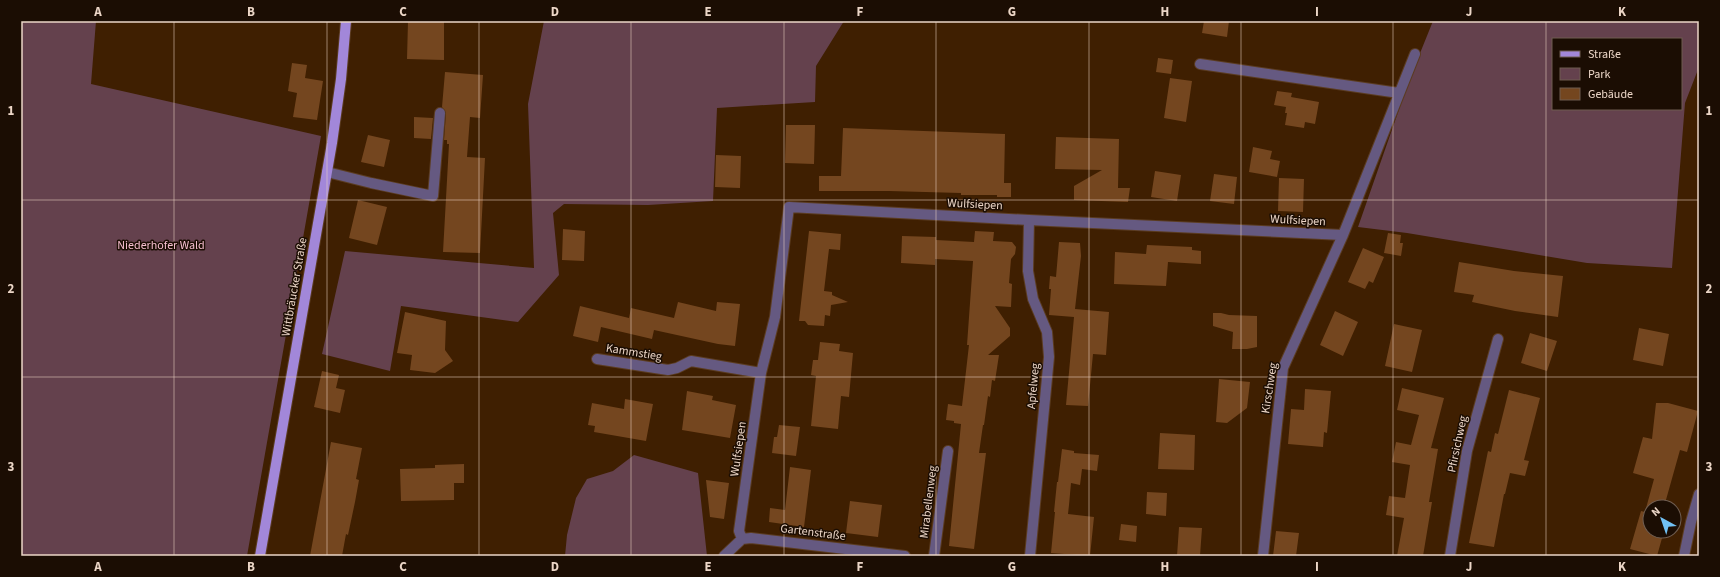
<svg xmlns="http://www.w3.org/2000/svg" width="1720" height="577" viewBox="0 0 1720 577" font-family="'Source Sans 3',sans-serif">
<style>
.green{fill:#64414d;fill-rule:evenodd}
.building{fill:#74461f}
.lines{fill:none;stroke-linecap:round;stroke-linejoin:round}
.minor-casing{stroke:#5b3c21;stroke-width:12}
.major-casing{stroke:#5b3c21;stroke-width:12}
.minor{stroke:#655981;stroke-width:10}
.major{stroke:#a287d9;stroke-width:10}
.grid{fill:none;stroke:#ecd6c7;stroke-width:1;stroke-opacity:0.55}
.labels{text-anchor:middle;stroke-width:3;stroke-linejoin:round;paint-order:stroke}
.street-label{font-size:12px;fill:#ecd6c7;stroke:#1b0d03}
.park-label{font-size:12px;fill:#f7bfd0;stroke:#1b0d03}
.neatline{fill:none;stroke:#ecd6c7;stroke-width:1.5}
.grid-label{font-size:13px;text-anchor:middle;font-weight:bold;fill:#ecd6c7}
</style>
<rect width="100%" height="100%" fill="#3f1f01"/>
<!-- green -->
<path class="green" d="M21,21h75l-5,63 230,52 -74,420h-226z
M544,21h300l-28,45 -1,36 -98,6 -4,93 -65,4 -84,-1 -11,9 6,62 -41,47 -117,-16 -11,65 -68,-17 23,-103 189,17 -6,-164z
M1433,21h266v46l-14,36 -13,165 -85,-5 -180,-30 -49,-6 52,-149zM1553,39h128v70h-128z
M634,455l64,18 9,83h-142l2,-21 9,-37 11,-19 26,-8z"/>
<!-- building -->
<path class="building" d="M408,21h36v39l-37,-1z
M1204,21h25l-2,16 -25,-4z
M1158,58l15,2 -2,14 -15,-2z
M292,63l15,2 -2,13 18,3 -6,39 -24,-3 4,-24 -9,-2z
M445,72l38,3 -3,43 -10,-1 -3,40 18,1 -5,95 -37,-1 6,-108h-2v-4h-3l2,-27 -4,-6z
M1170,78l22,3 -6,41 -22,-4z
M1277,91l15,2 -1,4 28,5 -4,22 -10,-2 -1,6 -19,-3 2,-12h-2l1,-6 -12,-2z
M414,117l19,1 -2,21 -17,-1z
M786,125h29l-1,39 -29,-1z
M843,128l162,6 -1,49h7v14h-14v-2h-36v-2l-72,-2h-70v-15h22z
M368,135l22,5 -6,27 -23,-5z
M1056,137l63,2 -1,49h12l-2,14 -54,-2v-14l28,-16 -47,-1z
M1253,147l19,4 -2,8 10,2 -3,16 -28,-5z
M716,155l25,1 -1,32 -25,-1z
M1155,171l26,4 -4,26 -26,-4z
M1214,174l23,3 -3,27 -24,-3z
M1279,178l25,1 -1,33 -25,-1z
M358,200l29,7 -10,38 -28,-7z
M563,229l22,2 -1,30 -22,-1z
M809,231l32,3 -1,16 -11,-1 -5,42 8,1v3l16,7 -17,3 -1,11 -5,-1 -1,11 -16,-1 -3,-4h-6z
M975,231l19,1 -1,9 19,1 4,5 -1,7 -4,5 -2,24 3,1 -1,23 -16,-1 15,22v8l-22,19h11l-4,26 -3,-1 -2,17 -2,-1 -4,29h-1l-4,28h7l-12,96 -25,-3 12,-122 -7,-1v-2l-8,-1 2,-16 14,2 7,-61h-2l6,-84 -38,-2v6l-34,-2 1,-27 34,1v3l38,2z
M1388,233l13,2 -1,8h3l-2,13 -17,-3z
M1059,242l21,1 1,13 -6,53 34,3 -3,43 -13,-1 -5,52 -22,-1 8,-88 -25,-2 2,-26h-2l1,-13 6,1z
M1147,245l45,2v3l9,1v13l-33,-2 -2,24 -52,-2 1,-32 31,2z
M1363,248l21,9 -11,26 -4,-2 -4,8 -17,-7z
M1459,262l55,9 49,5 -5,41 -43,-6 -43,-9 2,-7 -20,-3z
M678,302l38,9 1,-9 23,2 -5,42 -17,-2 -64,-14 -2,9 -51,-12 -3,15 -25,-6 7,-30 49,12 2,-10 43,10z
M1335,311l23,11 -15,34 -23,-11z
M405,312l41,9 -1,29 8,11 -18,12 -25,-3 2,-15 -15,-2z
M1213,313h8l8,2 28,1v31l-10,2h-15l1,-17 -20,-6z
M1394,324l28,6 -10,42 -27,-6z
M1639,328l30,6 -6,32 -30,-6z
M1530,333l27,8 -10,30 -26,-8z
M820,342l20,2 -1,7 14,2 -4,44 -8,-1 -3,33 -27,-3 5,-50 -5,-1 2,-15h5z
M322,371l17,4 -3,13 9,2 -5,23 -26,-6z
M1219,379l31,3 -3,26 -20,15 -11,-1z
M1402,388l42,10 -13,50 7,1 -9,53h3l-9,54h-26l7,-38 -18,-3 3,-19 16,2 5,-33 -18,-3 4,-20 15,3 8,-30 -22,-5z
M1305,389l26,2 -4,42 -3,-1 -1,15 -35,-3 3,-35 13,1z
M1509,390l31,8 -16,62 5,1 -4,15 -15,-3 -5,21h-1l-10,53 -25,-4 19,-92 3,1 4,-19 3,1z
M687,391l26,5 -1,4 24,5 -6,33 -48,-8z
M625,399l28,5 -7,37 -52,-9 1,-6 -7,-1 4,-22 32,6z
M1656,403h12l30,8 -11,41 -7,-2 -16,57h-14v24h14l-7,25 -27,-7 11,-38 4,1 9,-33 -21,-6 10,-36 9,2z
M779,425l21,2 -4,29 -24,-3 2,-16h3z
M1160,433l35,2 -1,35 -36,-1z
M331,442l31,6 -6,31 3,1 -4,22 -7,33 -2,-1 -4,22h-32z
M1062,449l12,2v2l25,2 -2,16 -15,-2 -2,16 -9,-2 -2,22 -1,9 26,3 -4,39 -39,-3 4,-41h-1l3,-30h1z
M464,464v19h-10v17l-53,1 -1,-32 35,-1v-3z
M790,467l21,3 -7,57 -35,-5 1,-14 15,2z
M706,480l23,3 -5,36 -14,-2z
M1147,492l20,1 -1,23 -20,-2z
M850,501l32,4 -4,32 -32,-4z
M1121,524l16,2 -1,16 -17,-2z
M1179,527l23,1 -2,28h-23z
M1276,531l23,2 -3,23h-23z"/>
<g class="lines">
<!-- minor casing -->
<g class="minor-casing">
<path id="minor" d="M1200,64l199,29
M327,172l44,11 62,13 7,-83
M1029,220l-1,51 5,28 14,33 2,25 -19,199
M597,359l71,11 9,-2 14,-7 70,12
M742,539l-3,-8 22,-158 14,-56 14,-110 240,13 314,15
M724,556l18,-17 9,-1 154,18
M934,556l14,-105
M1263,556l20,-188 60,-133 72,-181
M1450,556l17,-105 31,-112
M1684,556l7,-34 8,-28"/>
</g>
<!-- major casing -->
<g class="major-casing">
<path id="major" d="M260,556l72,-413 9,-64 5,-58"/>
</g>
<!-- minor -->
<use href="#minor" class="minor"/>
<!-- major -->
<use href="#major" class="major"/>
</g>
<!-- grid -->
<path class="grid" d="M174,21v535M327,21v535M479,21v535M631,21v535M784,21v535M936,21v535M1089,21v535M1241,21v535M1393,21v535M1546,21v535M21,200h1678M21,377h1678"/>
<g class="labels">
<!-- street labels -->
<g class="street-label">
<text transform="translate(975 204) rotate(3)" y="4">Wulfsiepen</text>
<text transform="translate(1298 220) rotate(3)" y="4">Wulfsiepen</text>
<text transform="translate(294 287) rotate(-80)" y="4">Wittbräucker Straße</text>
<text transform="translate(634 352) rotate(9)" y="4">Kammstieg</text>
<text transform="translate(1033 386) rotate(-85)" y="4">Apfelweg</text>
<text transform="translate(1269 388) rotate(-81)" y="4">Kirschweg</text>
<text transform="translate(1457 444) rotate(-78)" y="4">Pfirsichweg</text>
<text transform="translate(738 449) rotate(-82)" y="4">Wulfsiepen</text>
<text transform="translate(928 502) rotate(-83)" y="4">Mirabellenweg</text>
<text transform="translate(813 532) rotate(7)" y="4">Gartenstraße</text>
</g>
<!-- park labels -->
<g class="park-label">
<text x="161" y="249">Niederhofer Wald</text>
</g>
</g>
<!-- border -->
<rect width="1720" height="577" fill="none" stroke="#1b0d03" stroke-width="44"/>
<!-- legend -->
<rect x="1552" y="38" width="130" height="72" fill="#1b0d03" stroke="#6f5d51"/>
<rect x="1560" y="51" width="20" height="6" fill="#a287d9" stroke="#6f5d51"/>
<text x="1588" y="58" font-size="12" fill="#ecd6c7">Straße</text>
<rect x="1560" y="68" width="20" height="12" fill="#64414d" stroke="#6f5d51"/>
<text x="1588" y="78" font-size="12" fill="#ecd6c7">Park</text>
<rect x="1560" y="88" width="20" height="12" fill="#74461f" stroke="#6f5d51"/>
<text x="1588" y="98" font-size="12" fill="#ecd6c7">Gebäude</text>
<!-- north arrow -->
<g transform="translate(1662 519) rotate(320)"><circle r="19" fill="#1b0d03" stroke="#6f5d51"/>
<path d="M0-3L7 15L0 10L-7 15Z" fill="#71c1f5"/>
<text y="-6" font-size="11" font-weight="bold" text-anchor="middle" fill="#ecd6c7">N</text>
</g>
<rect x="22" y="22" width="1676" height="533" class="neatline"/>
<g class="grid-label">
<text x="98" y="16">A</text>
<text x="251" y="16">B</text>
<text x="403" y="16">C</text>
<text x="555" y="16">D</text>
<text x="708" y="16">E</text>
<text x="860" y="16">F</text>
<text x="1012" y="16">G</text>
<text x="1165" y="16">H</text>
<text x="1317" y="16">I</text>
<text x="1469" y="16">J</text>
<text x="1622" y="16">K</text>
<text x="11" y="115">1</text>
<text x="1709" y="115">1</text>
<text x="11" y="293">2</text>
<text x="1709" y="293">2</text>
<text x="11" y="471">3</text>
<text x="1709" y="471">3</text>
<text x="98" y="571">A</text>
<text x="251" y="571">B</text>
<text x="403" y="571">C</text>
<text x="555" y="571">D</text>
<text x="708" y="571">E</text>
<text x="860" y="571">F</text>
<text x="1012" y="571">G</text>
<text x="1165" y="571">H</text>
<text x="1317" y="571">I</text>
<text x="1469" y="571">J</text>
<text x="1622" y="571">K</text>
</g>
</svg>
